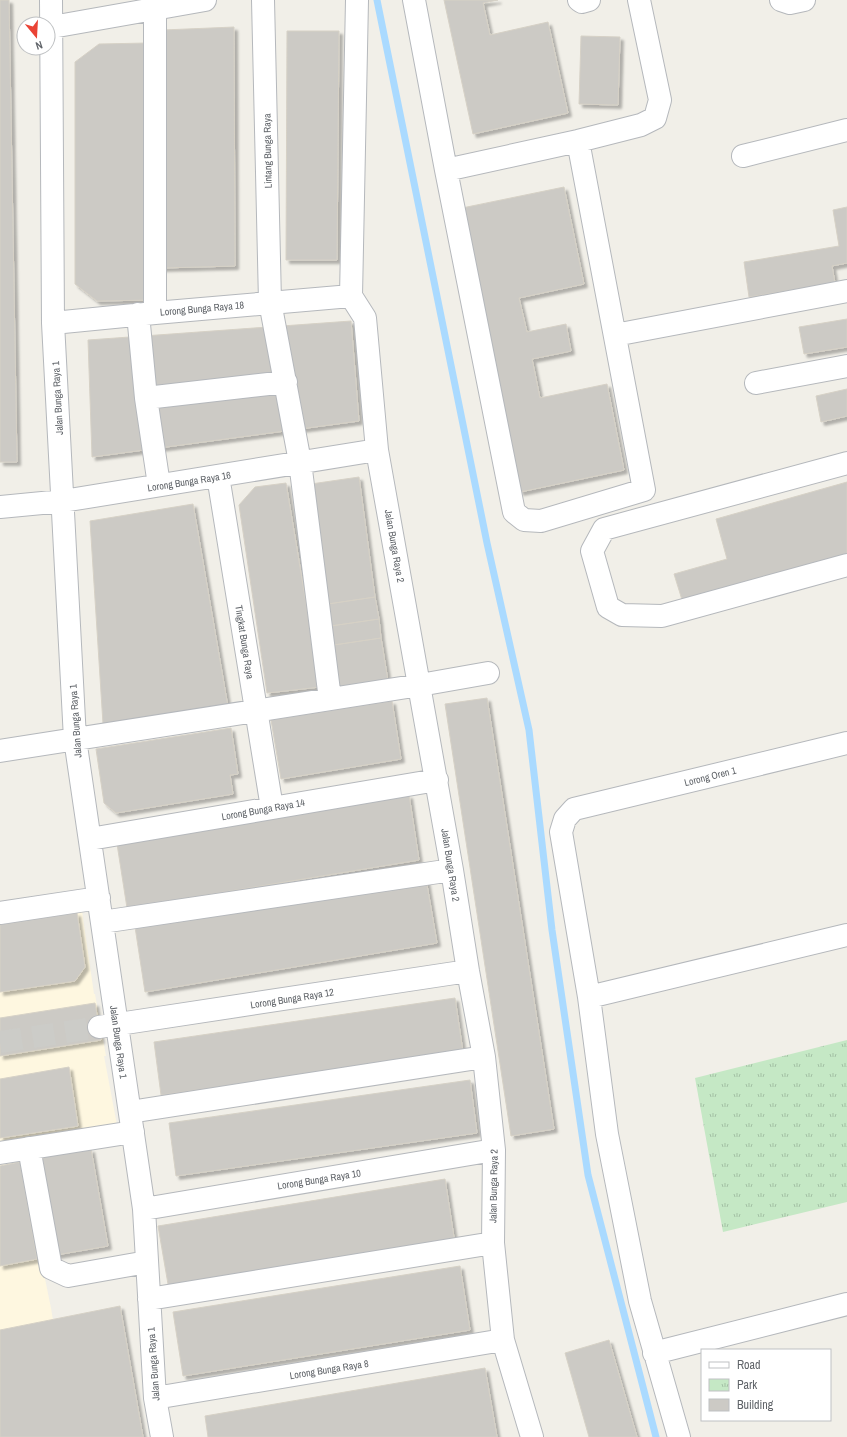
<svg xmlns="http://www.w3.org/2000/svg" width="847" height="1437" viewBox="0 0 847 1437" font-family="'Archivo Narrow',sans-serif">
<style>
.commercial{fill:#fef7e0}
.park{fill:url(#park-tufts)}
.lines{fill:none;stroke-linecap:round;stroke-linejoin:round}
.stream{stroke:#aadaff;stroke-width:7}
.building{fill:#cccac5;stroke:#d6d1c6;filter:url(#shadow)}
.minor-tunnel{stroke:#ccccc8;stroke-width:22;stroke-dasharray:22 11;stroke-linecap:butt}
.minor-casing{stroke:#b5b8bc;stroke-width:24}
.minor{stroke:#fff;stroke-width:22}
.labels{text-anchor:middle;stroke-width:4;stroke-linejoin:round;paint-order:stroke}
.street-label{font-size:10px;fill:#5f6368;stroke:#fff}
</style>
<defs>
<pattern id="park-tufts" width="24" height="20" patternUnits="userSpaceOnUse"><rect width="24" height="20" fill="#c5e8c5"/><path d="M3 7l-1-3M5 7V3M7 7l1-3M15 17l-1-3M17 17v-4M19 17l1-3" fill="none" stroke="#a3c0a4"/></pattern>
<filter id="shadow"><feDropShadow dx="3.5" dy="3.5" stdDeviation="1" flood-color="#0004"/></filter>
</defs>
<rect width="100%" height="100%" fill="#f1efe8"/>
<!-- commercial -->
<path class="commercial" d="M79,890l15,104h1l11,62h-2l13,69 -100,17 34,166 21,129h-72v-533z"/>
<!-- park -->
<path class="park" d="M847,1040v162l-124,30 -28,-154z"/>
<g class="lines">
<!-- stream -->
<path class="stream" d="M377,0l110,543 42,187 23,200 36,245 68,262"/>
</g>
<!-- building -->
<path class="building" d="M0,0h9l8,462h-17z
M444,0h54l-15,3 7,32 58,-13 20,91 -95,21z
M234,27l1,239 -74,2 2,-238z
M287,31h52l-2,229h-51z
M581,36l39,1 -2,68 -39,-1z
M146,43l4,257 -53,1 -22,-17v-222l24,-18z
M564,187l20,97 -65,14 8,34 39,-8 5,27 -39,8 8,39 67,-14 17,86 -104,22 -58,-284z
M847,207v56l-15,3 3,17 -86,14 -5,-35 95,-16 -6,-36z
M847,319v28l-43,7 -5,-27z
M351,321l8,100 -267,36 -4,-117z
M847,389v27l-26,6 -5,-26z
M359,477l16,120 -54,8 -17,-120z
M847,482v74l-164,47 -9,-29 53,-15 -11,-40z
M286,483l34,204 -53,6 -28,-188 16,-18z
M193,504l35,203 -125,17 -13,-203z
M375,597l4,22 -55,8 -3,-22z
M379,619l2,19 -54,8 -3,-19z
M381,638l7,43 -55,8 -6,-43z
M487,698l67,431 -43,7 -66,-432z
M392,701l9,58 -120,20 -10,-59z
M231,728l7,46 -8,1 3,19 -117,19 -12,-10 -8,-54z
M409,795l10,65 -292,48 -10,-64z
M426,879l11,64 -292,49 -10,-65z
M77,913l8,54 -10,14 -75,11v-69z
M455,998l8,54 -302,43 -7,-53z
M95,1003l6,37 -101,16v-38z
M69,1067l9,59 -78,12v-59z
M470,1080l7,53 -301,43 -7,-53z
M91,1149l17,97 -52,9 -17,-97z
M20,1162l17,97 -37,7v-100z
M445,1179l10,65 -286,46 -11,-64z
M460,1266l10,64 -287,46 -10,-64z
M120,1306l23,131h-143v-107z
M609,1340l28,97h-48l-24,-84z
M485,1368l12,69h-289l-3,-21z"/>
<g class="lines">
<!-- minor-tunnel -->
<path class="minor-tunnel" d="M0,1042l99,-15"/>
<!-- minor casing -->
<g class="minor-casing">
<path id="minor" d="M51,0l2,323 22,416 69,470 11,189 7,39
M263,0l7,302 30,160 30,237
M414,0l32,170 68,342 10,8 17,1 103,-31 -66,-349
M579,0l3,2 7,-2
M781,0l9,3 14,-3
M52,27l153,-27
M743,156l104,-26
M446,170l132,-29 63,-16 14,-7 5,-18 -21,-100
M351,296l14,22 12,132 75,420 16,101 16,86 10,93 -1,93 10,97 29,97
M351,296l6,-296
M155,313v-305
M138,314l8,84 13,87
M53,323l102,-10 196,-17
M615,335l232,-44
M756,383l91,-17
M146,398l140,-16
M847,463l-243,66 -12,22 16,56 14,8 40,1 185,-51
M218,476l54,332
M0,507l63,-6 314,-51
M0,751l420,-66 68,-12
M90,839l347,-59
M0,913l99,-15
M102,922l350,-52
M589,997l258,-62
M99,1027l369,-56
M130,1112l354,-55
M29,1148l22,120 17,8 79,-14
M0,1153l133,-21
M144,1209l350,-59
M149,1299l344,-56
M654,1353l193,-49
M155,1398l348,-58
M679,1437l-39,-136 -33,-167 -18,-137 -28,-165 4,-13 9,-10 273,-66"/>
</g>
<!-- minor -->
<use href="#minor" class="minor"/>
</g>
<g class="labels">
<!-- street labels -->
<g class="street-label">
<text transform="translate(267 151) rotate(-91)" y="4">Lintang Bunga Raya</text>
<text transform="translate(202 308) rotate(-5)" y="4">Lorong Bunga Raya 18</text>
<text transform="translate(57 398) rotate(-93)" y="4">Jalan Bunga Raya 1</text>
<text transform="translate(189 481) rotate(-9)" y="4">Lorong Bunga Raya 16</text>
<text transform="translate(395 546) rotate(80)" y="4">Jalan Bunga Raya 2</text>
<text transform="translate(245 642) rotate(81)" y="4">Tingkat Bunga Raya</text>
<text transform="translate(75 721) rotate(-94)" y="4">Jalan Bunga Raya 1</text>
<text transform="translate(710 776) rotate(-14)" y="4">Lorong Oren 1</text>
<text transform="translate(263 809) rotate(-10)" y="4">Lorong Bunga Raya 14</text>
<text transform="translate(451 865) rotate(81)" y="4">Jalan Bunga Raya 2</text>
<text transform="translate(292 998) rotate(-9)" y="4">Lorong Bunga Raya 12</text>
<text transform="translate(119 1042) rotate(82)" y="4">Jalan Bunga Raya 1</text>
<text transform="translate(319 1179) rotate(-9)" y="4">Lorong Bunga Raya 10</text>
<text transform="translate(493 1186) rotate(-89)" y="4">Jalan Bunga Raya 2</text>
<text transform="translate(153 1364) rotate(-94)" y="4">Jalan Bunga Raya 1</text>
<text transform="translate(329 1369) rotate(-9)" y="4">Lorong Bunga Raya 8</text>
</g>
</g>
<!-- legend -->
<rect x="701" y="1349" width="130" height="72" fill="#ffffff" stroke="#bfc1c3"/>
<rect x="709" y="1362" width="20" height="6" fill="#ffffff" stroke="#bfc1c3"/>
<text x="737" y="1369" font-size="12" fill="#5f6368">Road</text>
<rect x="709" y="1379" width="20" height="12" fill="url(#park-tufts)" stroke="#bfc1c3"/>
<text x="737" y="1389" font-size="12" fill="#5f6368">Park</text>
<rect x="709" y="1399" width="20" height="12" fill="#cccac5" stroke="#bfc1c3"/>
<text x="737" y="1409" font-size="12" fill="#5f6368">Building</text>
<!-- north arrow -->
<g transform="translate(36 36) rotate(162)"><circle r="19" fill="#ffffff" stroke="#bfc1c3"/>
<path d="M0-3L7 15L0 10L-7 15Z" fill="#ea4335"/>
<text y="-6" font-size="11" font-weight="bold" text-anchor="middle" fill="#5f6368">N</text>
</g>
</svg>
